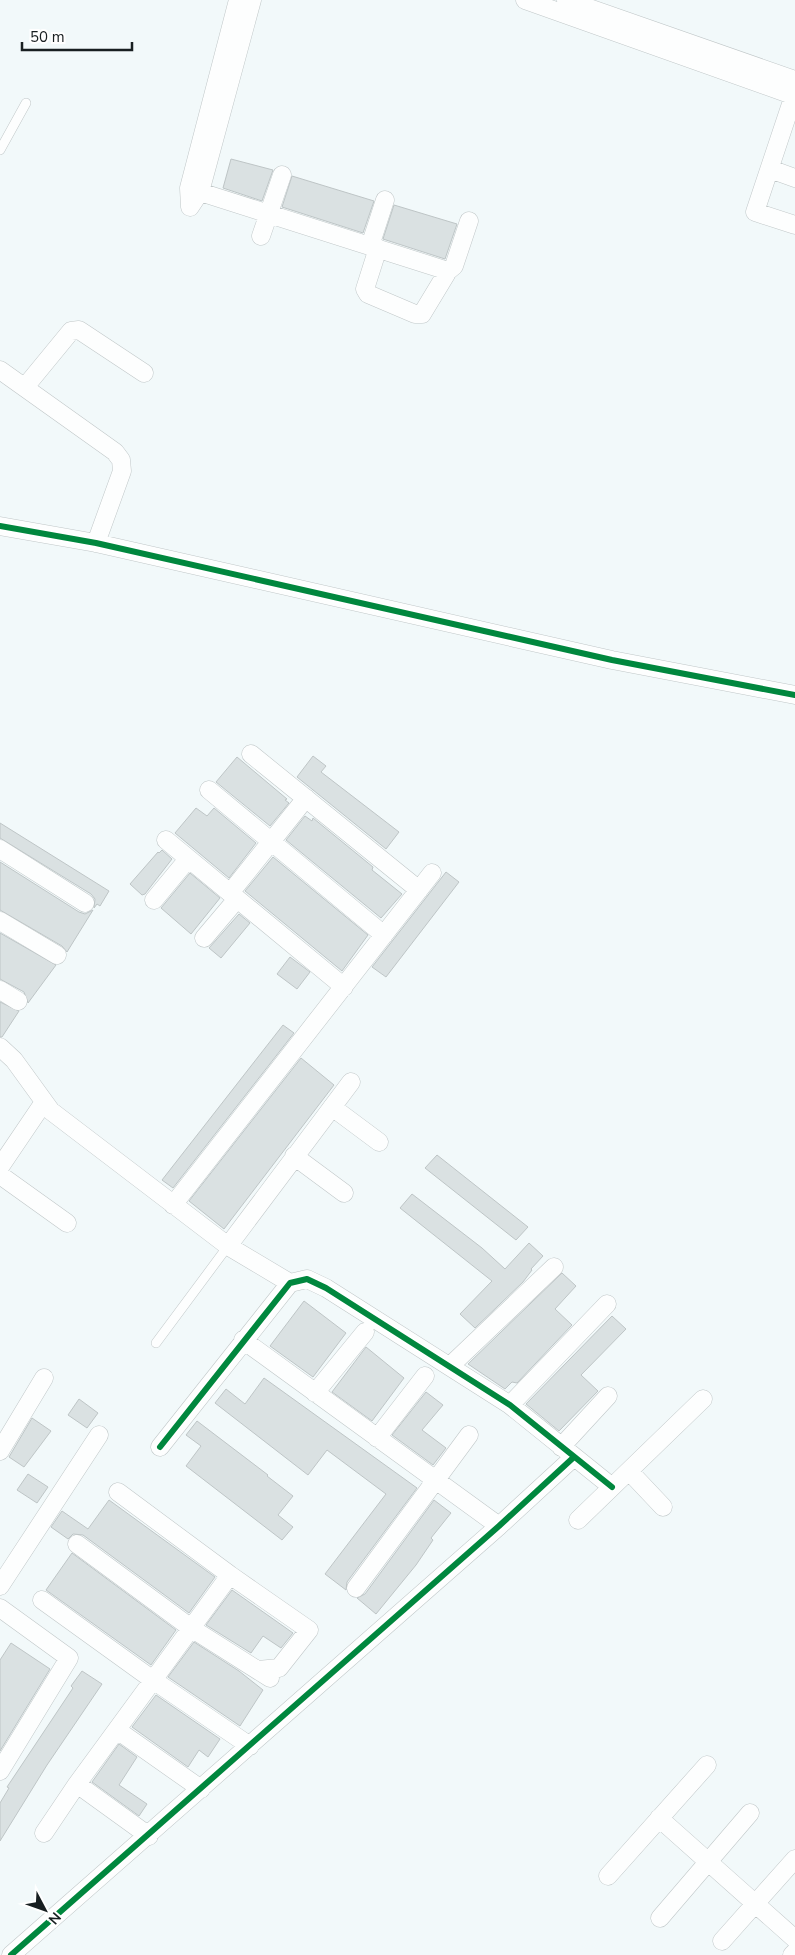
<svg xmlns="http://www.w3.org/2000/svg" width="795" height="1955" viewBox="0 0 795 1955" font-family="'Nunito Sans',sans-serif">
<style>
.building{fill:#dae1e2;stroke:#bec5c6}
.lines{fill:none;stroke-linecap:round;stroke-linejoin:round}
.service-casing{stroke:#c0c7c8;stroke-width:10}
.minor-casing{stroke:#c0c7c8;stroke-width:19}
.service{stroke:#fdfefe;stroke-width:9}
.minor{stroke:#fdfefe;stroke-width:18}
.cycleway-casing{stroke:#fff;stroke-width:9}
.cycleway{stroke:#00873e;stroke-width:6}
</style>
<rect width="100%" height="100%" fill="#f2f9fa"/>
<!-- building -->
<path class="building" d="M231,159l42,11 -11,31 -39,-13z
M292,176l82,25 -11,32 -81,-26z
M394,205l63,19 -12,35 -62,-20z
M313,756l13,10 -5,6 78,60 -13,17 -89,-72z
M237,757l50,42 -2,1 4,3 -19,23 -54,-44z
M196,808l11,8 7,-8 42,35 -27,35 -54,-45z
M305,816l7,5 1,-3 60,49 -1,3 30,24 -21,24 -95,-78z
M0,823l109,68 -9,15 -3,-2 -3,4 1,-9 -4,-5 -91,-56z
M162,850l10,9 -27,35 -3,1 -12,-11 28,-32 1,1z
M273,857l95,78 -26,36 -97,-80z
M0,862l79,50 6,2 8,-4 -26,42 -5,-6 -62,-36z
M446,872l13,10 -73,95 -14,-10z
M190,873l30,25 -29,36 -30,-26z
M239,914l11,9 -29,35 -12,-10z
M0,933l56,32 -28,38 -4,-11 -24,-13z
M290,957l20,15 -13,17 -20,-15z
M0,1002l19,9 -17,26h-2z
M283,1025l11,8 -121,155 -11,-8z
M301,1058l33,27 -110,144 -35,-28z
M437,1155l91,72 -12,13 -91,-72z
M412,1194l70,54 23,21 24,-26 14,13 -12,13 1,1 -9,12 -48,46 -15,-14 32,-33 -92,-73z
M562,1273l14,13 -21,23 17,16 -55,58 -5,-1 -7,7 -37,-25z
M304,1301l42,32 -33,44 -43,-31z
M612,1316l14,13 -45,46 17,16 -39,40 -33,-27z
M366,1347l38,31 -32,43 -40,-29z
M264,1378l153,110 -70,94 -1,8 -21,-16 61,-80 -59,-44 -19,25 -93,-72 11,-14 19,15z
M426,1392l17,13 -21,25 24,18 -13,17 -41,-30z
M79,1399l19,14 -11,15 -19,-13z
M32,1418l19,13 -27,36 -15,-10z
M197,1421l71,54 -1,1 26,20 -15,19 15,12 -11,13 -96,-74 15,-20 -15,-11z
M28,1474l20,13 -11,16 -20,-13z
M109,1500l106,77 -26,36 -106,-78 -10,-1 -5,5 -17,-12 11,-16 26,18z
M434,1500l17,13 -20,25 2,2 -17,25 -40,49 -19,-16 8,-4z
M72,1553l104,77 -25,35 -105,-75z
M232,1590l61,43 -12,15 -18,-12 -12,17 -45,-28z
M194,1642l45,29 24,19 -23,36 -72,-49z
M11,1643l39,26 -50,82v-91z
M82,1671l20,13 -55,81 -47,76v-38l9,-15 -2,-1 66,-99 -2,-2z
M156,1695l64,44 -12,18 -9,-7 -11,17 -56,-40z
M119,1744l18,13 -18,28 28,19 -8,12 -47,-34z"/>
<g class="lines">
<!-- service casing -->
<g class="service-casing">
<path id="service" d="M0,150l26,-47
M156,1343l72,-97"/>
</g>
<!-- minor casing -->
<g class="minor-casing">
<path id="minor" d="M238,0l-49,188 1,19 10,-15 52,-192
M525,0l270,96
M566,0l229,80
M794,95l-39,117 40,13
M770,169l25,9
M200,192l248,79
M261,236l21,-61
M370,246l15,-46
M378,248l-13,41 3,5 47,20h7l26,-43 6,-5 15,-45
M0,370l115,82 6,8 1,11 -26,72
M25,387l46,-56 8,-1 65,43
M0,526l96,17 516,117 183,35
M251,754l168,136
M209,790l175,145
M166,840l178,147
M0,849l85,54
M230,893l76,-95
M154,900l34,-41
M0,921l57,34
M204,938l33,-39
M0,990l18,11
M0,1047l14,13 37,51 177,135 62,37
M332,1107l47,35
M294,1156l50,37
M0,1167l44,-65
M0,1175l67,48
M173,1205l259,-332
M228,1246l123,-164
M243,1340l256,186
M450,1366l104,-99
M315,1393l50,-61
M510,1405l97,-101
M377,1438l48,-62
M160,1447l130,-164 17,-4 19,9 184,117 102,82
M561,1447l47,-51
M0,1451l44,-73
M629,1471l34,36
M578,1520l125,-121
M77,1544l114,84 79,50
M230,1575l79,55 -30,38 -21,2
M0,1586l99,-151
M356,1588l113,-153
M42,1600l111,80 97,66
M0,1608l69,50 -69,113
M117,1730l84,59
M77,1784l72,52
M659,1818l136,121
M44,1833l33,-49 153,-209 -112,-83
M608,1876l99,-111
M660,1918l90,-105
M722,1941l73,-82
M11,1955l488,-429 75,-69
M792,1955l3,-3"/>
</g>
<!-- service -->
<use href="#service" class="service"/>
<!-- minor -->
<use href="#minor" class="minor"/>
<!-- cycleway casing -->
<g class="cycleway-casing">
<path id="cycleway" d="M0,526l96,17 516,117 183,35
M160,1447l130,-164 17,-4 19,9 184,117 102,82
M11,1955l488,-429 75,-69"/>
</g>
<!-- cycleway -->
<use href="#cycleway" class="cycleway"/>
</g>
<!-- north arrow -->
<g transform="translate(45 1910) rotate(131)" stroke="#ffffff" stroke-width="4" paint-order="stroke">
<path d="M0-4L9 19L0 12L-9 19Z" fill="#181f21"/>
<text y="-8" font-size="14" font-weight="bold" text-anchor="middle" fill="#181f21">N</text>
</g>
<!-- scale -->
<path d="M22 42v8h110v-8" fill="none" stroke="#181f21" stroke-width="2.5"/>
<text x="30" y="42" font-size="15" fill="#181f21" stroke="#ffffff" stroke-width="4" paint-order="stroke">50 m</text>
</svg>
